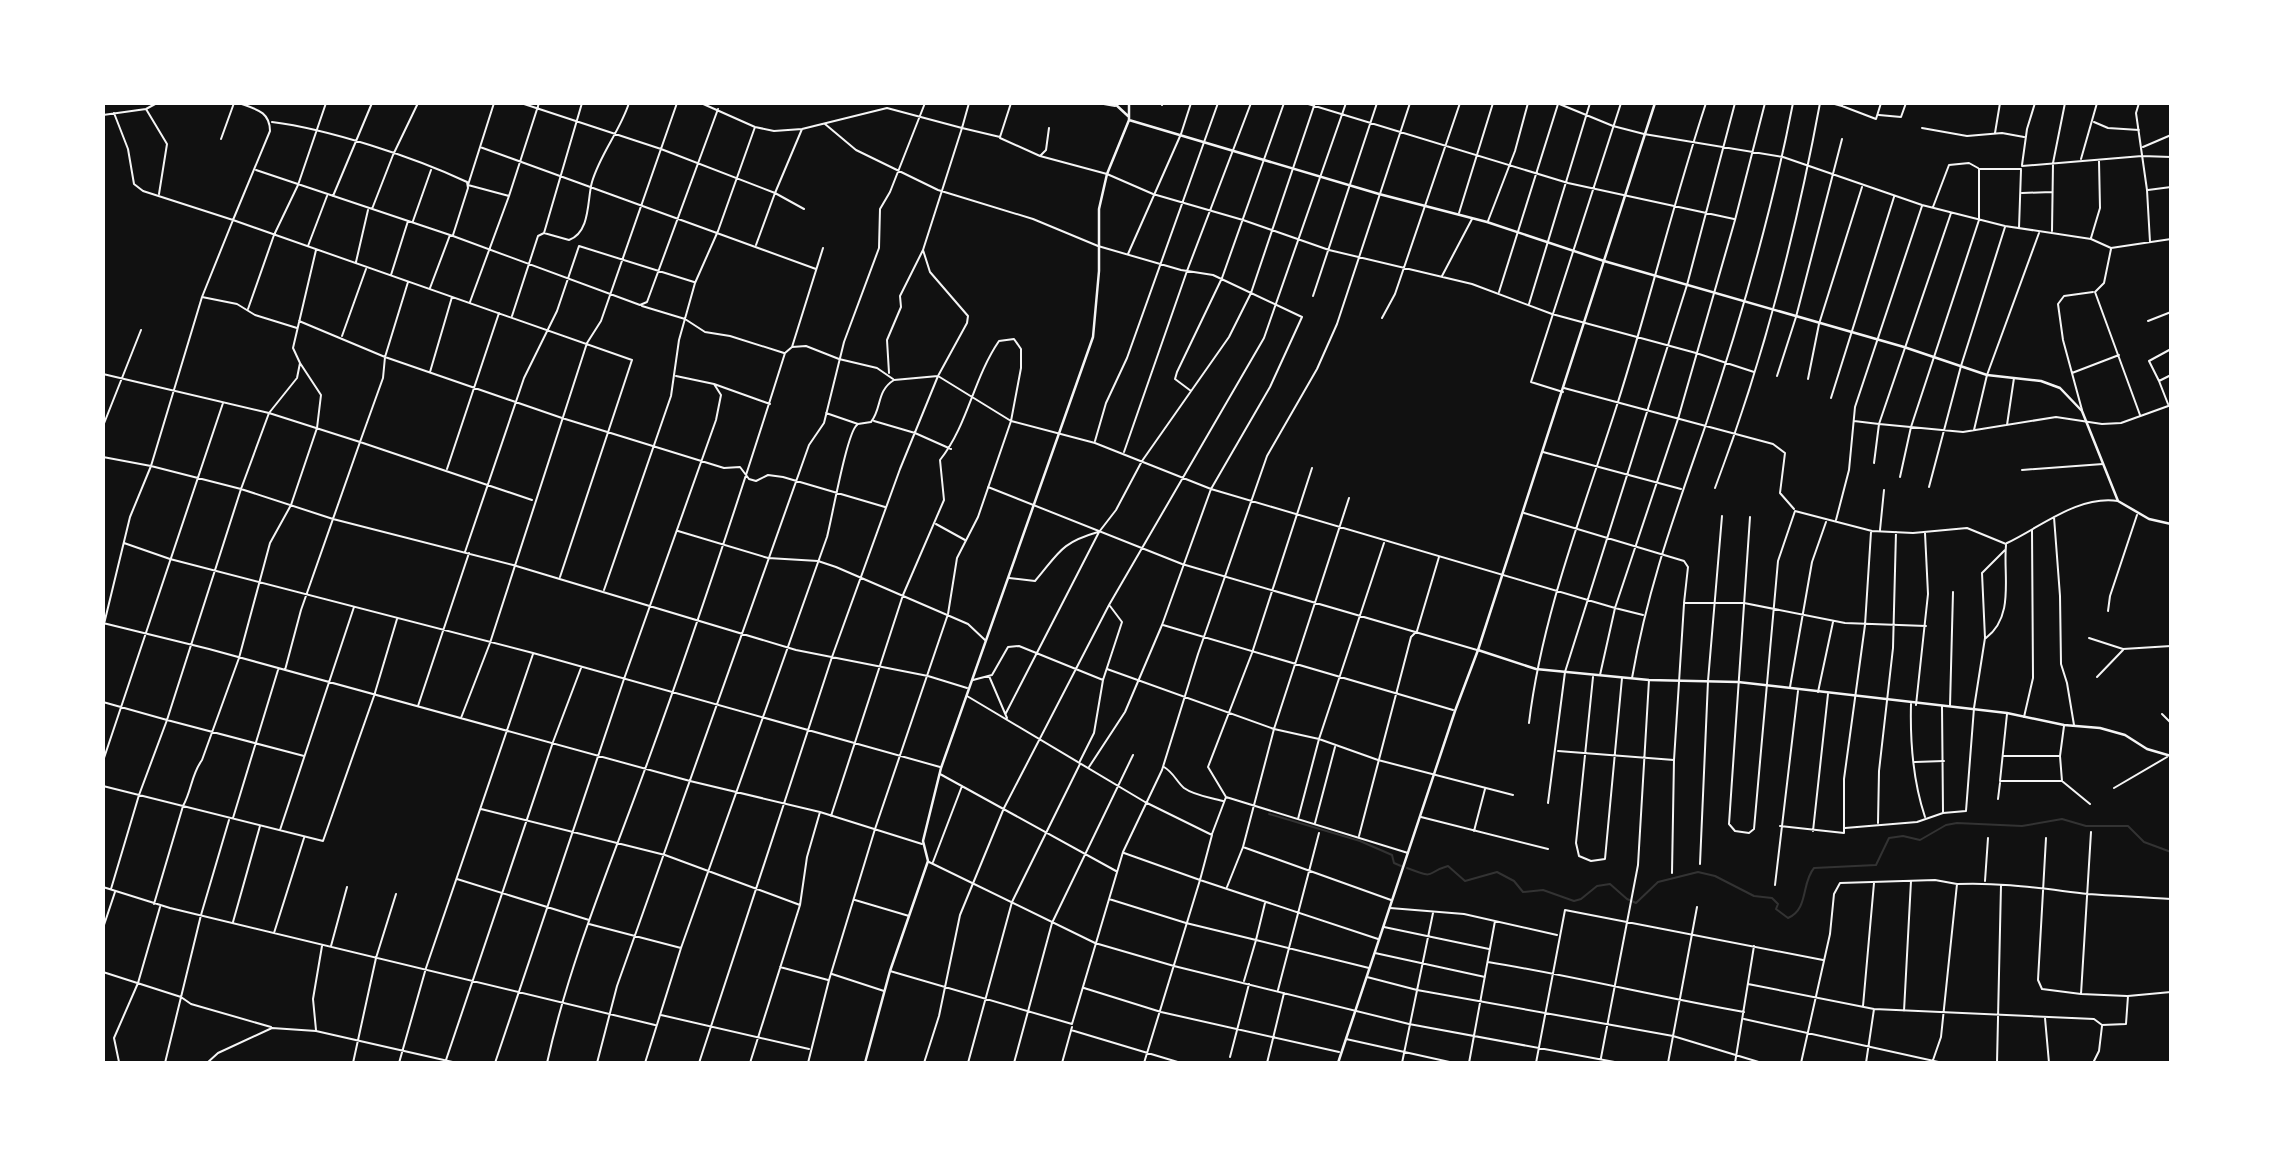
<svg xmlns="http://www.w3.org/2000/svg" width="2274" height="1166" viewBox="0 0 2274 1166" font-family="Arial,sans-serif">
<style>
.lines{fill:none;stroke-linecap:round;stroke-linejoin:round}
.stream{stroke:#333;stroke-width:2}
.minor{stroke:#f5f5f5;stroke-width:2}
.tertiary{stroke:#f5f5f5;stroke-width:2.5}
.secondary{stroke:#f5f5f5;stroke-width:2.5}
</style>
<rect width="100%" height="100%" fill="#111"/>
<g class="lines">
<!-- stream -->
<path class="stream" d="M1269,814l91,27 32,14 2,8 7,3
M1407,868c32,12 16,5 41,-2l17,15 32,-9 17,9 9,11 20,-2 31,11 7,-2 16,-13 13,-2 17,15 9,4 22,-21 40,-10 17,4 39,20 18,2 6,6 -2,5 12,9c21,-9 13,-35 26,-50l62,-3 13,-27 14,-2 17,4 26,-15 11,-2 65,3 40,-7 24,7h42l16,16 27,10"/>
<!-- minor -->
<path class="minor" d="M239,103c16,6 31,8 31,28l-37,89 399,140 -72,217
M494,103l-26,82 41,11
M521,103l140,46 114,44 27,-64
M701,103l54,24 19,4 28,-2 85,-21 75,20 7,-25
M1098,103l17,3
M1305,103l263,80 166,36
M1557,103l56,23 31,8 139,23 139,48 83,21 86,13 20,9 60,-9
M1831,103l11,3 1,-3
M2139,103l-3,10 11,77 3,52
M1162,105l1,-2
M1842,106l34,13 5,-16
M146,109l21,35 -8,50
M114,113l14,36 6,35 9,7 90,29 -31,77 35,7 18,11 42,13
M103,115l43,-6 11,-6
M1879,115l22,2 5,-14
M272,122c56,7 142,35 195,60l1,6 -15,47
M2094,122l14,6 31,2
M825,124l31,26 82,40 95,29 65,27 83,24 32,5 89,42 -32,70 -59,102 -49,136 -37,87 -36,55
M1922,128l45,8 35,-3 22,4
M1995,133l5,-30
M1000,138l40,18 6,-6 3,-22
M221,139l13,-36
M480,147l336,122
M2143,147l28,-12
M1040,156l67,18 46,20 90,26 86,30 143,34 80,30 144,39 58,19
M2081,159l16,-56
M2022,165l5,-36 8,-26
M2022,166l120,-10 29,1
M256,170l197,66 187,69 7,-3 71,-193
M2148,190l23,-3
M2022,193l30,-1
M333,196l39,-93
M1933,207l16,-42 20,-2 9,5
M372,209l21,-54 25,-52
M1459,213l34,-110
M1951,213l-72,211 84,8 93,-15 46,7 19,-1 50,-18
M413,221l18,-51
M1488,221l27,-70 13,-48
M2019,228l2,-58
M2052,231l1,-68 12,-60
M544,233l38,-130
M2091,238l9,-30 -1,-47
M756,245l19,-52 29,16
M308,246l19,-50
M2111,249l-7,34 -9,9 45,123
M1128,254l53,-120 10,-31
M356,262l12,-52
M391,275l17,-54
M1442,276l30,-57
M408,282l-23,75 177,61 162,50 16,-1 9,12 7,2 12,-6 15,2 102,30
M430,288l20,-53
M1499,292l59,-188
M1313,296l64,-193
M470,302l39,-106 30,-93
M1529,304l61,-201
M642,306l43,13 20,13 25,4 54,17
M248,309l26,-74 24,-50 28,-82
M512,316l26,-80 6,-3 25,7c22,-8 18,-41 23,-58 8,-28 28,-51 37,-79
M1382,318l13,-24 65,-191
M2148,321l23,-9
M342,336l24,-67
M792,347l31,-99
M430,372l22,-75
M889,373l-2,-33 14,-33 -1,-11 23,-46
M2072,373l47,-18
M103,374l166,39 28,-35 3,-15 -7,-15 23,-98
M676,376l38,8 56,20
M1777,376l19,-59 46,-178
M1808,379l11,-55 43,-137
M2159,381l-10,-20 22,-12
M1564,388l209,56 12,9 -5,40 14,16
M1191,391l-16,-12 2,-7 45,-94 62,-175
M1563,392l-32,-10 90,-279
M1831,398l63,-201
M2168,404l-9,-23 12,-6
M2082,410l-19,-70 -5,-36 6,-8 29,-4
M826,413l32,11 13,-2c11,-13 5,-31 23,-42l44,-4 73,45 84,22 116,46 404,119 -15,67
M874,421l41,12 36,16
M1854,421l25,3 -5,39
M2007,425l7,-47
M103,426l38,-96
M1974,430l13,-55 52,-142
M1095,441l11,-38 21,-45 91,-255
M1124,452l63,-181 64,-168
M1543,452l138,37
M103,457l48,9 51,-169
M447,469l52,-156
M2022,470l81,-6
M1900,477l11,-50 68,-207v-51h42
M988,487l194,77 295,86
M1929,487l32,-121 44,-139
M1715,488c47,-124 81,-255 105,-385
M1524,513l160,48 4,6 -4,36h60l101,20 81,3
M1750,517l-21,307 6,7 14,2 5,-4 24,-268 17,-50 77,20 41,2 54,-5 39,16
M2054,517l6,79 1,68 6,19 7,42
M1836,520l13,-50 6,-63 67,-201
M936,524l29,16
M1880,530l4,-40
M678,531l90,27 50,3 18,6 132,57 17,16
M124,543l46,16 363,94 407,114
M2007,543c34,-16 71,-48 111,-42
M465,552l59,-174 33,-67 22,-65 115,36
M1009,578l26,3c24,-28 25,-38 63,-49
M604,590l67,-194 8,-56 16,-57 23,-52 37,-104
M2108,611l2,-15 27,-81
M1643,615l-28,-7 63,-189 57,-199 30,-117
M103,623l106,26 481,132 130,31 102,32
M104,624l26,-107 21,-51 90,23 92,30 180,46 283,85 132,26 39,12
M1163,625l290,85
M1986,638c29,-22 17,-62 20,-93
M2089,638l34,11 48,-3
M1107,669l167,60 75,-231
M285,670l16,-60 59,-168 172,58
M989,676l18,42
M1593,677l-17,166 3,13 12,5 14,-2 17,-181
M2097,677l26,-27
M1632,678c16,-92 43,-164 73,-251 35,-105 67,-215 88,-324
M973,680l19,-5 16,-28 11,-1 84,34 19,-58 -12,-16
M1790,687l22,-125 14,-40
M1818,692l15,-70
M967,696l178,106 67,33 -12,45 -76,-27
M103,702l64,18 74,-231 28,-76 91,29 23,-64 2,-21 -86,-36
M1911,704c-1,38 2,77 14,113
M1916,705l12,-111 -3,-61
M418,706l51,-153
M1942,706l1,106
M1950,706l3,-114
M1006,713l93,-181 17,-22 26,-49 87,-124 22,-44 64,-190
M2007,714l-7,67h62
M2162,714l9,9
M2024,717l9,-39 -1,-148
M461,718l29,-75 97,-300 14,-22 76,-218
M1529,723c13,-109 55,-214 88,-318 32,-100 56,-202 89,-302
M2064,726l-4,30 2,25 28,23
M1558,751l116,9
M2003,756h57
M103,761l120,-358
M1080,761l14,-28 9,-53
M1915,762l29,-1
M1164,767c10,6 12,14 20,21 11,8 26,9 39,13
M940,774l176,97
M103,786l220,55 51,-145 23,-77
M2114,788l53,-31
M1226,797l182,56
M1998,799l2,-16
M1548,803l17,-131 122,-387 48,-182
M481,809l184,46 135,50
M1421,817l127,32
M233,818l45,-148
M1298,819l21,-80 65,-196
M1315,823l20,-76
M1878,823l1,-52 14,-123 3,-116
M1780,826l64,7v-54l21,-154 6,-93
M1845,828l72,-6 26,-9 23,-2 8,-103 11,-70 -3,-65 23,-23
M280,830l74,-223
M1474,831l11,-42
M1813,831l15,-137
M1212,834l14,-37 -18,-30 44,-114 60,-185
M1359,836l52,-199 6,-6 22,-74
M2046,838l-8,142 4,9 39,5 10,-162
M1243,847l31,-118 45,10 59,21 135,35
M929,862l166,81 79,23 235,58 211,39
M933,862l29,-76
M1700,864l8,-183 14,-165
M1672,873l2,-113 10,-156
M457,879l132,41
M1985,881l3,-43
M1775,885l23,-194
M103,887l67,21 485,117
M1227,887l16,-40 148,53
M111,889l28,-94 28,-75 137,36
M1109,899l77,24 70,17 9,-37
M855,900l54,16
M154,904l29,-98c9,-16 8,-31 19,-46l37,-102 31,-115 21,-38 26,-77 4,-33 -21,-32
M1390,908l74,6 93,21
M233,922l27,-96
M589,924l92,24
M1384,927l105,22
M103,928l12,-36
M274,933l30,-95
M331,946l16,-59
M1375,953l110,24
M1488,962c86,14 170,35 256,50
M780,967l48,13
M890,971l182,53 51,-172 39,-82 36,-116 69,-198 50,-87 20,-45 73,-221
M103,972l78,25 10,7 80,23
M832,974l52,17
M1367,977l50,13 256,46 89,27
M1244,981l12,-41 113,28
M1748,984l126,25 220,10 8,6 24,-1 2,-28 43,-4
M1084,988l77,24 178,40
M1278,990l41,-157
M2081,994l46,2
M1863,1006l11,-123
M1904,1011l7,-130
M661,1015l148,34
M2045,1018l4,45
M1744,1019l199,44
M316,1030l-3,-31 9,-53
M1071,1030l110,33
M1346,1039l108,24
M1230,1057l19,-73
M119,1062l-5,-24 24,-55 22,-76
M165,1063l36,-148 28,-95
M207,1063l11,-10 54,-25 44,3 141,32
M353,1063l23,-105 20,-64
M399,1063l27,-95 107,-314
M445,1063l108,-321 28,-74
M495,1063l129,-384 92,-259 5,-25 -7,-11
M547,1063c23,-104 65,-202 101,-302 49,-135 94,-271 137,-408l7,-6 14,-1 33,13 38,9 16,11
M597,1063l20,-77 192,-541 15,-22 20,-81 35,-94 1,-39 10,-17 35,-89
M645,1063l36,-115 146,-411c5,-19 20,-105 30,-112
M699,1063l133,-406 68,-188 38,-93 29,-53 1,-7 -38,-44 -7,-22 39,-122 38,9 11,-34
M750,1063l50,-158 7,-48 13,-45
M808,1063l21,-83 46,-151 73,-215 9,-56 21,-41 33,-96 10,-53v-19l-7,-10 -15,2c-26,38 -31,84 -59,119l4,40 -41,95 -72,221
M924,1063l15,-47 21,-101 44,-107 105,-203 155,-267 82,-235
M968,1063l44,-161 68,-138
M1014,1063l38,-140 81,-168
M1062,1063l10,-36
M1144,1063l56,-183 178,59
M1267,1063l17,-70
M1402,1063l31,-150
M1469,1063l26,-142
M1536,1063l29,-153 258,50
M1600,1063l38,-198 11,-185
M1668,1063l29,-156
M1735,1063l19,-117
M1801,1063l29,-129 4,-40 6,-11 95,-3 22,4
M1866,1063l8,-54
M1932,1063l9,-26 16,-153c45,-2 87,5 131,10 28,2 55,3 83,5
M1997,1063l4,-178
M2093,1063l6,-12 3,-25"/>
<!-- tertiary -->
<path class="tertiary" d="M1114,103l14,13
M1129,120l250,74 108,28 117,39 300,86 83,28 54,6 19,7 22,23 36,90 31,18 22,5
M1478,650l58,19 113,11 89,2 269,31 57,12 36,3 25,7 22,14 24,7
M865,1063l25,-92 38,-110 -5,-20 18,-73 152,-431 6,-66v-62l8,-35 22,-54v-17"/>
<!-- secondary -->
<path class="secondary" d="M1338,1063l117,-352 23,-61 177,-547"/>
</g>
<!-- border -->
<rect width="2274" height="1166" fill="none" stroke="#ffffff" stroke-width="210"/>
</svg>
